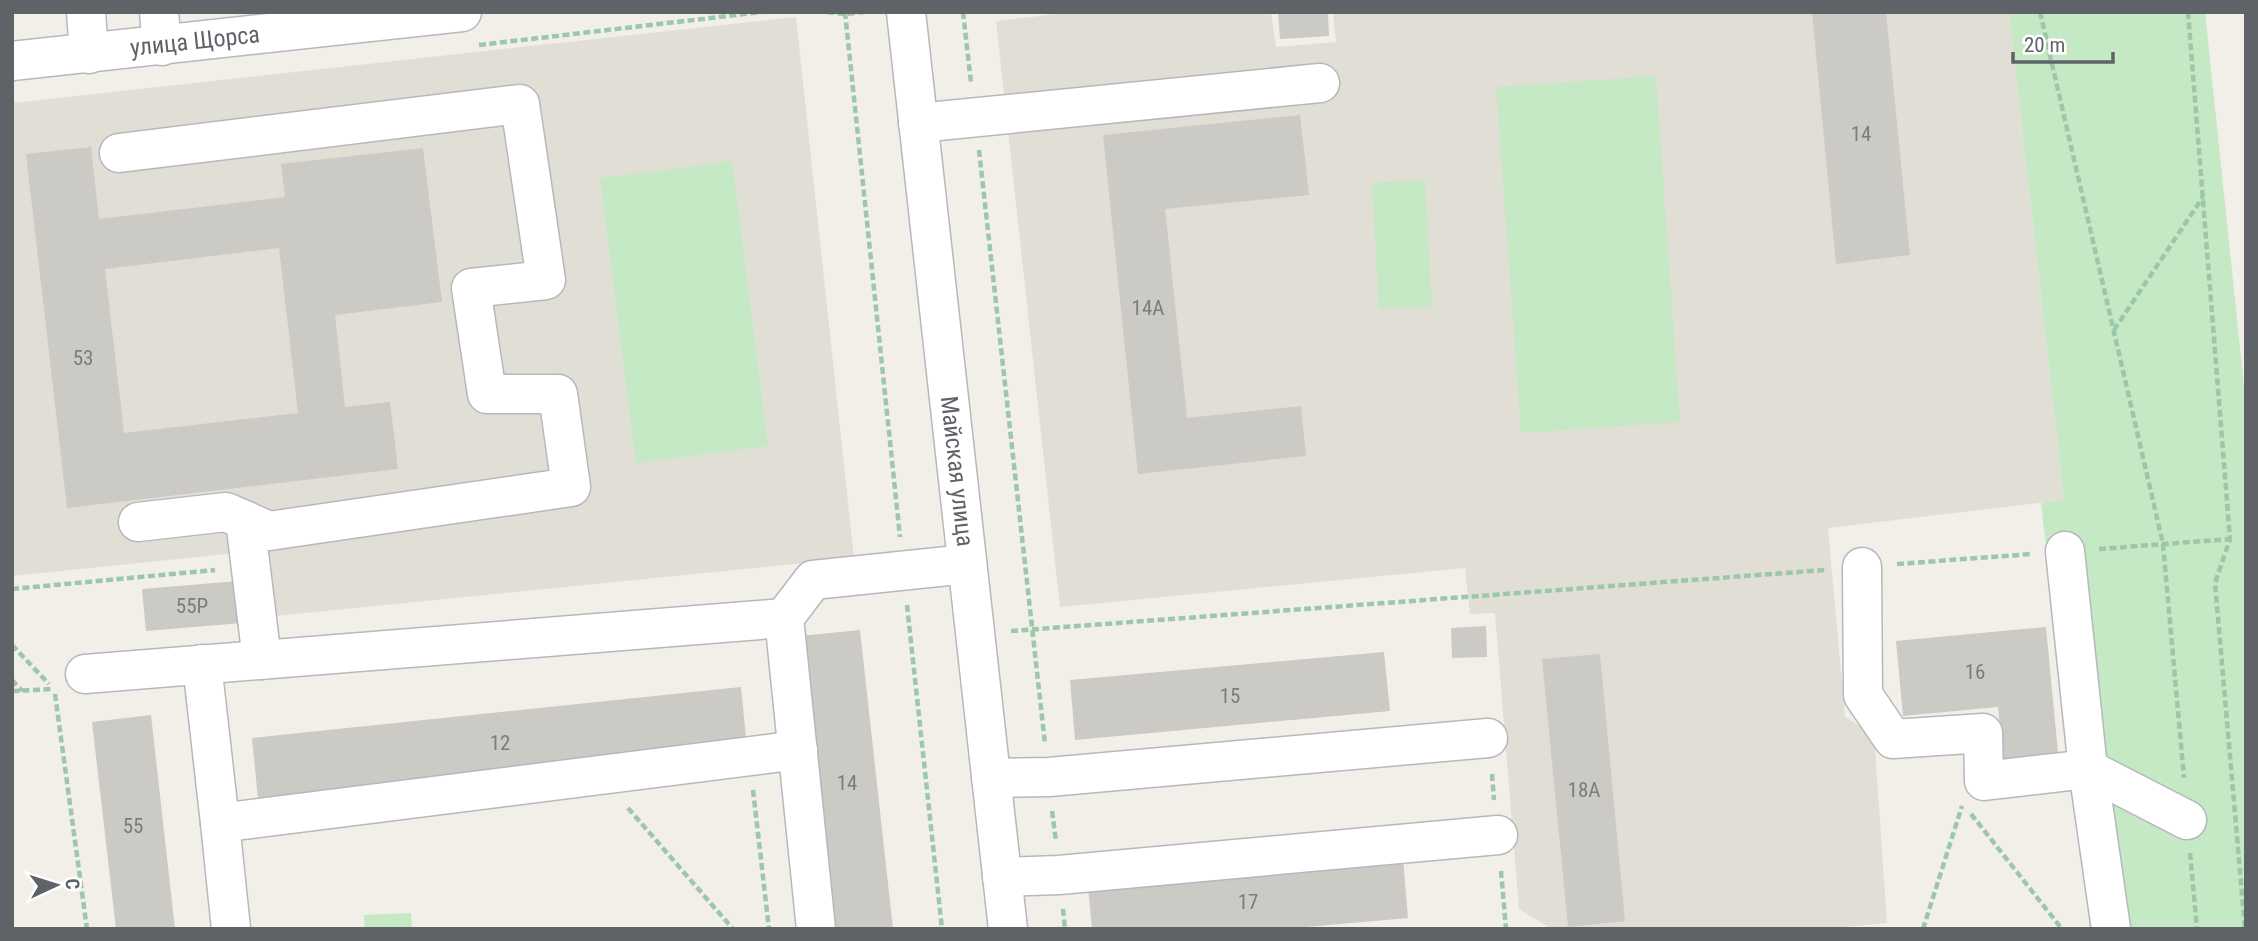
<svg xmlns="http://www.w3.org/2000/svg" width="2258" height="941" viewBox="0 0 2258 941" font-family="'Roboto Condensed',sans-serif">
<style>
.education{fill:#e1ded6}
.green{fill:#c5e8c5}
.building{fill:#cccac5;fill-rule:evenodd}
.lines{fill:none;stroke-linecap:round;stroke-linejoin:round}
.minor-casing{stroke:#b5b8bc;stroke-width:41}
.path{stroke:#9cc7a9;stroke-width:4.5;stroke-dasharray:7 3.5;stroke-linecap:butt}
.minor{stroke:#fff;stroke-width:38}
.labels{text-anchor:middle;stroke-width:6;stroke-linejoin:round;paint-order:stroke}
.number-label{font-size:21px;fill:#7a7d7f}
.street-label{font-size:24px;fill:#5f6368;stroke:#fff}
</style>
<rect width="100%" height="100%" fill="#f1efe8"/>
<!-- education -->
<path class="education" d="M1073,12h198l5,35 60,-5 -3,-30h676l55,488 -236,28 17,189 29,18 13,188 -62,6h-273l-33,-20 -24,-296 -25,1 -5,-46 -405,39 -64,-586z
M796,17l58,541 -579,58 -8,-66 -255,26v-473z"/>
<!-- green -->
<path class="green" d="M2009,12h196l41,393v524h-156l-49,-426 23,-3z
M1656,76l24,346 -159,11 -25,-346z
M732,161l36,285 -132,17 -36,-285z
M1425,180l7,126 -53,3 -7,-126z
M411,913l1,16h-47l-1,-14z"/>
<!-- building -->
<path class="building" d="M1278,12h50l1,24 -49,3z
M1812,12h74l24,243 -74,9z
M1300,115l9,80 -144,14 22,209 114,-12 5,50 -168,18 -35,-339z
M91,147l8,72 186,-22 -4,-33 142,-16 19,154 -107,13 10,92 45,-5 8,67 -331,39 -41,-354zM279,248l19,165 -174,20 -19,-164z
M238,581l4,42 -96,8 -4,-42z
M1486,626l1,31 -35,1 -1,-30z
M2046,627l13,136 -55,5 -6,-61 -95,9 -7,-75z
M860,630l33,299h-61l-32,-293z
M1384,652l6,59 -315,29 -5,-60z
M1600,654l25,267 -57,6 -26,-268z
M741,687l6,61 -489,51 -6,-61z
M151,715l24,214h-59l-24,-207z
M1403,858l5,60 -124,11h-192l-4,-43z"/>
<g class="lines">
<!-- minor casing -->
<g class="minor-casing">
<g id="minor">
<path d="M86,12l3,42"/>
<path d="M159,12l3,34"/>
<path id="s1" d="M906,12l102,917"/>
<path id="s2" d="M12,61l450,-49"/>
<path d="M918,123l402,-40"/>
<path d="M119,153l401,-49 26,176 -75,8 16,106h71l13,93 -302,44 -43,-19 -88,10"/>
<path d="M245,520l17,140"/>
<path d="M2065,551l23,218 23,160"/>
<path d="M1862,567l1,128 30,44 90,-6 1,48 104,-12 99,51"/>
<path d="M202,664l18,159"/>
<path d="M85,674l699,-56"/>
<path d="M991,778l58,-1 439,-39"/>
<path d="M1002,877l57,-2 439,-40"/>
<path d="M231,929l-11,-106 578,-73"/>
<path d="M816,929l-32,-311 29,-38 154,-16"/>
</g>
</g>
<!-- path -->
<path class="path" d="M827,12l18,2 19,-2
M845,12l55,525
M963,12l8,71
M2040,12l123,532 21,234
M2188,12l42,527 -15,44 30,346
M479,45l283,-33
M979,150l66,594
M2114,330l89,-133
M2099,549l131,-10
M1897,564l134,-10
M12,589l203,-19
M907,605l35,324
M1011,631l814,-61
M12,645l37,39
M12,680l10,11
M12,691l41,-2
M55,694l32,235
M1492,774l2,26
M753,790l16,139
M628,808l105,121
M1052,811l4,30
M1971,814l91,115
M2190,853l7,76
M1501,871l5,58
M1063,909l2,20
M1923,929l39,-123"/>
<!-- minor -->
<use href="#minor" class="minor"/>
</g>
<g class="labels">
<!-- number labels -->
<g class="number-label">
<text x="1861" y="141">14</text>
<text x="1148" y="315">14А</text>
<text x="83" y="365">53</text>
<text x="192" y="613">55Р</text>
<text x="1975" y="679">16</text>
<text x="1230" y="703">15</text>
<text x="500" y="750">12</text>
<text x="847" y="790">14</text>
<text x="1584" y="797">18А</text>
<text x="133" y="833">55</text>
<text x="1248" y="909">17</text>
</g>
<!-- street labels -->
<g class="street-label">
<text dy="8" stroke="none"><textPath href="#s2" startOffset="184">улица Щорса</textPath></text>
<text dy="8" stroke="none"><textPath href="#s1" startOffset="462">Майская улица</textPath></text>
</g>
</g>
<!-- border -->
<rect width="2258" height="941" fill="none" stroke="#5f6368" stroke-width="28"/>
<!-- north arrow -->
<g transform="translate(56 885) rotate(86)" stroke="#ffffff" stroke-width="5" paint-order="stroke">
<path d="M0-5L12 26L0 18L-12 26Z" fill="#5f6368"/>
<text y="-10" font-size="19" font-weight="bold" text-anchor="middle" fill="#5f6368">С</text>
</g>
<!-- scale -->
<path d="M2013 52v10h100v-10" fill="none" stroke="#5f6368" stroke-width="3.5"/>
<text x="2024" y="52" font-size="21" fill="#5f6368" stroke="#ffffff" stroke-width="5" paint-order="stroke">20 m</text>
</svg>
